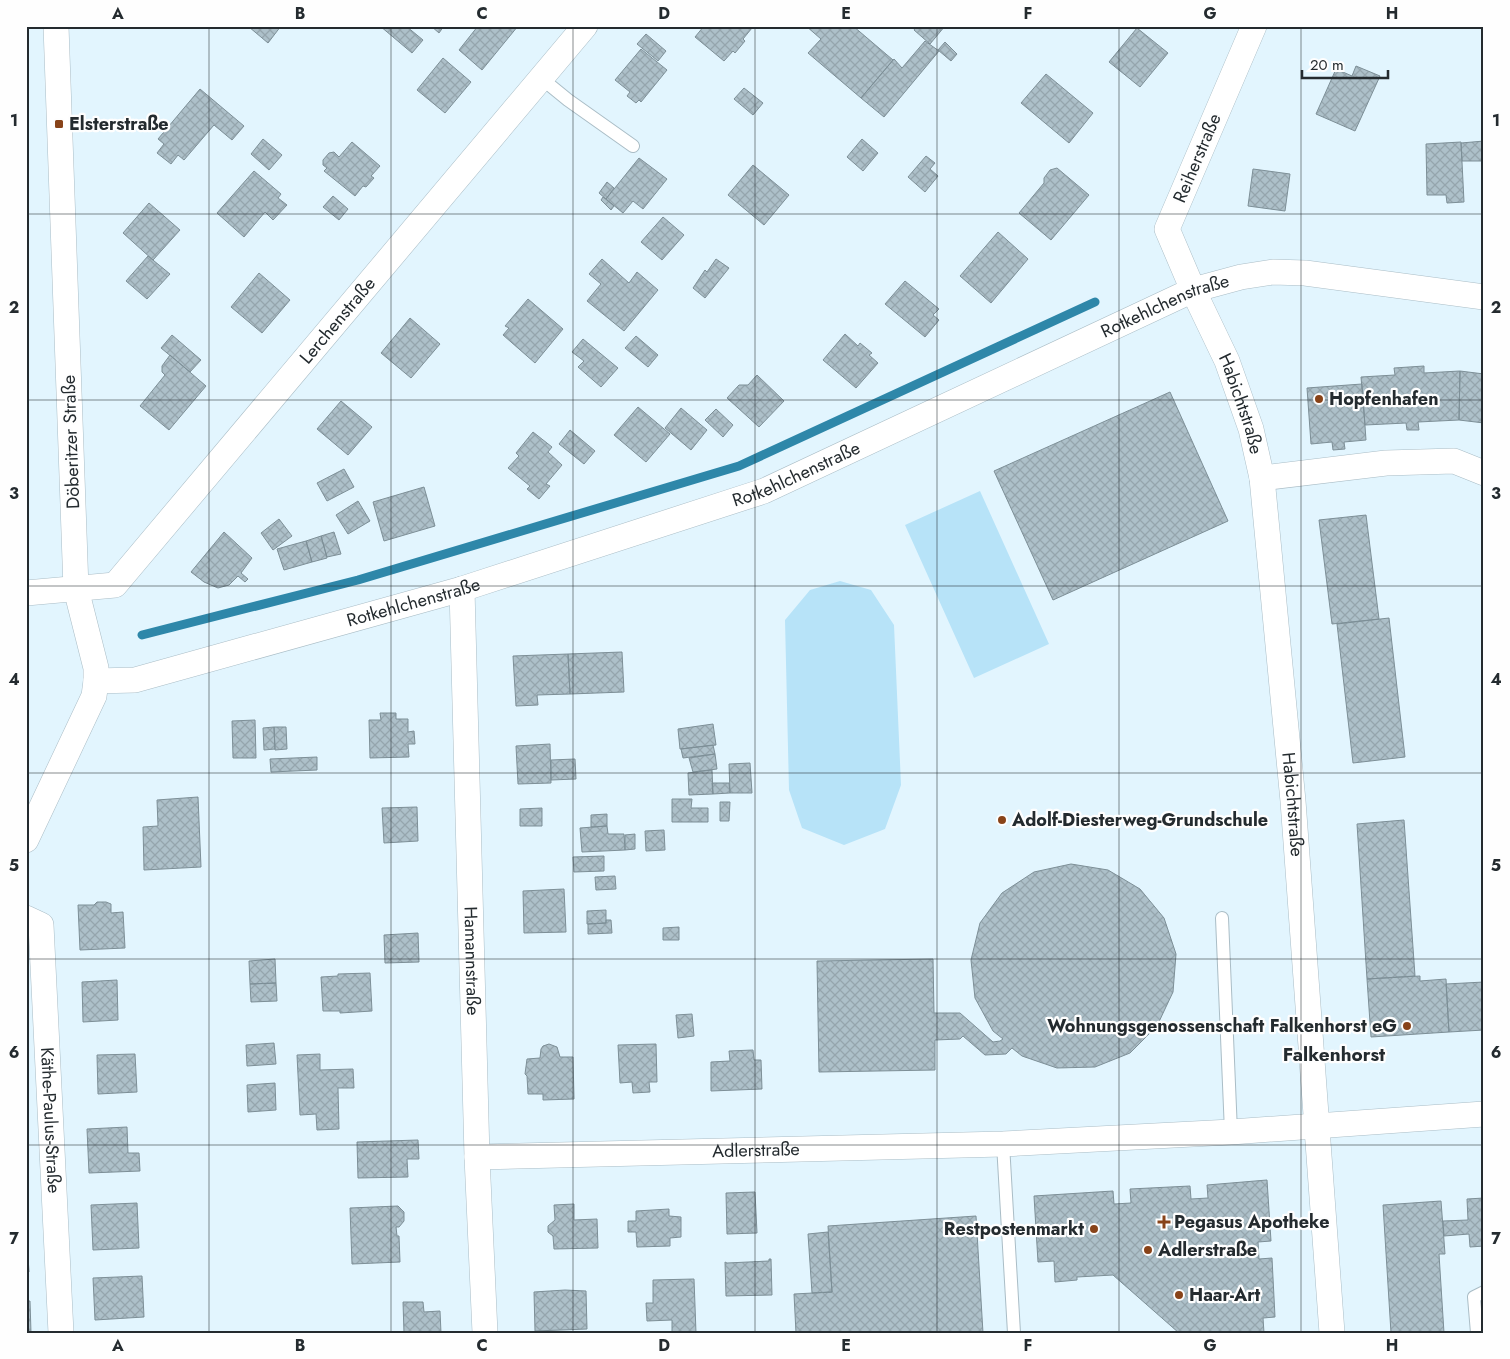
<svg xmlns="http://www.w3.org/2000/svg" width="1510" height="1359" viewBox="0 0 1510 1359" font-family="Jost,sans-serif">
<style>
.garden{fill:#b7e3f8}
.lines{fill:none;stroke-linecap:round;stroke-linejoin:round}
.stream{stroke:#2e87a9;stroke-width:9}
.building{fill:url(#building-cross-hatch);stroke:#7d8f97}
.service-casing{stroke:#aabdc6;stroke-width:14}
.minor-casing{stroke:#aabdc6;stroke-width:26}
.service{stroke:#fff;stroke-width:12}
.minor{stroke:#fff;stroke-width:25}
.grid{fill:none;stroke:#242b2f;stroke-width:1;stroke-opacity:0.55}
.poi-dot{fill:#884319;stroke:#fefefe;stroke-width:2}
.labels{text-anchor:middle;stroke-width:4.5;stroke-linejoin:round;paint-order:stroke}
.poi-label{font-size:18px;font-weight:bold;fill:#242b2f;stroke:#fefefe;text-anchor:start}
.street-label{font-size:18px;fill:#242b2f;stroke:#fefefe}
.neighbourhood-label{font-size:19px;font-weight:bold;fill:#242b2f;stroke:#fefefe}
.neatline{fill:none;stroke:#242b2f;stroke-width:2}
.grid-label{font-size:16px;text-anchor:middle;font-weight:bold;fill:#242b2f}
</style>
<defs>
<pattern id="building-cross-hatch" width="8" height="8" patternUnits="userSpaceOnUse" patternTransform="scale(1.25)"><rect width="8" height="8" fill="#adc0c9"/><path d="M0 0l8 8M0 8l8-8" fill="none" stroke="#95a5ad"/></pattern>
</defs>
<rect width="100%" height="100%" fill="#e2f5fe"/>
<!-- garden -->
<path class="garden" d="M980,491l69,153 -75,34 -69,-153z
M840,581l31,9 23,35 7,160 -16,44 -41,16 -42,-17 -13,-38 -4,-170 25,-30z"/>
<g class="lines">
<!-- stream -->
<path class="stream" d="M142,635l216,-55 381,-114 356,-164"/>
</g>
<!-- building -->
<path class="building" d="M250,26h31l-13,17 -19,-16z
M380,26h26l17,14 -11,13z
M431,26h13l-5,7z
M478,26h40l-36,44 -23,-20z
M704,26h45l3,2 -9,11 2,2 -10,12 -2,-2 -9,10 -29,-24z
M806,26h47l40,34 -32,38 -53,-45 13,-14z
M917,26h28l-15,18 -16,-14z
M1137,28l31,25 -28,34 -31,-25z
M646,34l20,17 -8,10 -21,-17z
M925,41l14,10 -55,66 -23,-19 33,-39 8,9z
M945,42l12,12 -6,7 -13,-11z
M641,49l26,21 -26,32 -2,-2 -3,3 -9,-7 3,-4 -15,-12z
M443,58l28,24 -26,31 -28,-23z
M1356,66l24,10 -25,55 -39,-17 20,-45 16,7z
M1046,74l47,39 -24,30 -48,-40z
M744,88l19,15 -10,12 -19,-16z
M200,89l44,37 -12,14 -18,-15 -30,35 -6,-5 -7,9 -14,-11 7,-9 -6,-5z
M263,139l19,16 -13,15 -18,-16z
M862,139l16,14 -15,18 -16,-14z
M1484,141v20h-22l-1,-18z
M352,142l28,24 -9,10 3,2 -8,9 -3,-1 -8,10 -31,-25 3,-3 -4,-3v-5l6,-7 5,-1 5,5z
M1461,142l3,60 -17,1 -1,-8h-19l-1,-51z
M926,156l9,7 -5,6 8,7 -13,16 -17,-15z
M639,158l28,21 -24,30 -10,-8 -10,12 -17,-14z
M753,165l36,30 -25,30 -36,-30z
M1057,168l32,27 -38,45 -32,-27 25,-30v-5l6,-8z
M1253,169l37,5 -5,37 -37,-5z
M254,171l27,23 -3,4 9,7 -14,15 -8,-8 -21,25 -27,-24z
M607,182l7,6 -8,11 -7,-6z
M333,196l15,13 -9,11 -16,-13z
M603,197l11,9 -3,4 -10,-10z
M149,203l31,27 -27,30 -30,-27z
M663,217l21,18 -22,25 -21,-18z
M998,232l30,27 -37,44 -31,-27z
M148,256l22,18 -23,25 -21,-18z
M602,259l27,24 8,-11 21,18 -34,41 -37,-30 14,-17 -12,-10z
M716,259l13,9 -24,30 -12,-10 12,-18 2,2z
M259,273l31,27 -28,33 -31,-26z
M905,281l34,28 -6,6 6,5 -14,17 -40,-33z
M528,299l35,30 -28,34 -32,-28 6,-7 -4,-2z
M410,318l30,26 -29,34 -30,-25z
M845,334l13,12 2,-3 12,10 -3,2 9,8 -22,25 -33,-28z
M172,335l29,25 -11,12 -29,-24z
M636,336l22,19 -10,12 -23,-19z
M583,339l35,29 -17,19 -23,-20 6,-6 -12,-9z
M170,355l36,31 -37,44 -29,-24 25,-31 -3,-3v-6z
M1424,366v7l36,-2 -1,49 -41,2 1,8h-12l-1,-7 -41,2 -4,-48 34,-2 -1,-7z
M1460,371l24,3v49l-25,-3z
M757,375l27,26 -25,26 -32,-29 12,-13h9z
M1362,384l4,56 -22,2 1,7 -12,1 -1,-8 -21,2 -4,-56z
M1170,392l58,129 -175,79 -59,-129z
M341,401l31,26 -24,28 -31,-26z
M638,407l32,27 -24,28 -32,-27z
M681,408l26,22 -16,20 -26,-22z
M716,409l17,16 -10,12 -18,-17z
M570,430l25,21 -11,13 -25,-20z
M533,432l19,15 -4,5 14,13 -16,19 4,2 -11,13 -12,-10 3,-3 -22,-18 11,-12 -3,-3z
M344,469l10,18 -27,14 -10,-18z
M424,487l11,39 -51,15 -11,-39z
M358,501l12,20 -22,13 -12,-19z
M1366,515l13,104 -47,5 -13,-104z
M279,519l13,17 -19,14 -12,-17z
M224,532l28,26 -11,15 7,6 -3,3 -7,-6 -9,9 -11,3 -14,-6 -13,-10z
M334,532l7,22 -14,3 -6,-21z
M321,536l6,22 -15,4 -6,-21z
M306,541l6,21 -28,8 -7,-21z
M1389,618l16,139 -52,6 -16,-139z
M622,652l2,40 -54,2 -2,-40z
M568,654l2,40 -33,1 1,10 -22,1 -3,-50z
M380,713h16v6h12v13l6,-1 1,13h-7l1,13 -39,1 -1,-38h12z
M255,720l1,38h-23l-1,-37z
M713,724l3,21 -36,4 -2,-20z
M274,727l1,22 -11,1 -1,-22z
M274,727h12l1,22 -12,1z
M550,744l1,39 -33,1 -2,-38z
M713,745l2,9 -32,4 -2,-9z
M715,754l2,15 -24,3 -4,-14z
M317,757v13l-46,2 -1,-13z
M575,759l1,20 -25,1v-20z
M750,763l2,30h-22l-1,-29z
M712,770l1,24 -24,1 -1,-22z
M712,783h17l1,10 -17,1z
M198,797l3,70 -57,3 -1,-43 15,-1 -1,-26z
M672,799h20l-1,9h17v14h-36z
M720,802h10l-1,19h-9z
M417,807l1,34 -34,2 -2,-35z
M542,808v18h-22v-17z
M607,814v12l-16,1v-12z
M1404,820l11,156 -48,3 -10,-155z
M607,826l1,8h16l1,16 -43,2 -2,-24z
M664,830l1,20 -19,1 -1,-20z
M635,834v15l-10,1v-15z
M604,856v15l-30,1 -1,-15z
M1071,864l37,6 32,19 24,29 12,36 -3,38 -16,34 -27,27 -35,14 -38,1 -35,-12 -10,-8 -6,6 -21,1 -22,-19 -3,3 -25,1v30l-116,2 -2,-111 116,-2 1,54h26l33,29 7,-1 3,-2 -10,-8 -18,-33 -4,-38 9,-37 22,-30 32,-21z
M615,876l1,13 -20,1 -1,-13z
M564,889l2,43 -42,1 -1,-42z
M97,902h9l5,2v9l12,-1 2,36 -45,2 -2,-45h16z
M606,910v13l-19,1v-13z
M606,920h5l1,13 -24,1v-10l18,-1z
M679,927v13h-16v-12z
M418,933l1,29 -34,1 -1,-28z
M275,959l1,24 -26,1 -1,-23z
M370,973l2,38 -32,2v-2h-17l-2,-34 17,-1v-2z
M1420,976v5l26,-2 3,53 -78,5 -4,-58z
M117,980l1,40 -35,2 -1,-40z
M1484,982v48l-35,2 -3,-48z
M276,983l1,18 -26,1 -1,-18z
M692,1014l2,22 -16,2 -2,-23z
M274,1043l2,21 -29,2 -1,-21z
M549,1044l8,3 3,10h13l1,42 -31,1v-6h-15l-1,-18 -2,-2 2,-15 13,-1 1,-9 2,-3z
M656,1044l1,38h-8l1,10 -17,1 -1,-11 -12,1 -2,-38z
M753,1050l1,10h7l1,29 -51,2v-29l19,-1 -1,-10z
M135,1054l2,38 -39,2 -1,-39z
M320,1054v16l33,-1 1,19h-16l1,41 -22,1 -1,-16 -16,1 -3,-60z
M275,1083l1,27 -28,2 -1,-27z
M127,1127l1,26h11l1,18 -51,2 -2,-44z
M418,1140l1,19h-12l1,18 -50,1 -1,-36z
M1267,1180l4,61 -13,1 1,17 13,-1 3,59 -12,1 1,15h-85l-66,-58 -36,2v3l-22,2 -1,-21 -16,1 -4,-66 79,-5 1,13 17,-1 -1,-14 60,-3 1,13 17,-1 -1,-13z
M755,1192l2,41 -30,1 -1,-41z
M1484,1198v48l-14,1 -1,-13 -25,2 -1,-15 25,-1 -1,-21z
M1441,1201l4,53h-6l5,79h-53l-8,-128z
M137,1203l2,45 -46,2 -2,-45z
M574,1204v16l23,-1 1,29 -44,1 -1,-13 -5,-4v-6l7,-6 -1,-15z
M398,1206l6,6v9l-5,6h-3l1,9h2l1,26 -48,2 -2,-56z
M669,1209v7l12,1v20l-11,1v8l-33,1 -1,-15h-8v-11h8v-10z
M976,1216l7,117h-187l-2,-39 38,-2 -4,-66z
M26,1227l3,45h-3z
M828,1232l4,60 -20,1 -4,-59z
M769,1259h2l1,36 -46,1 -1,-34 2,1 42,-2z
M142,1276l2,41 -49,3 -2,-42z
M694,1279l2,54h-24v-13l-25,1 -1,-18h7v-23z
M565,1290l21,1 1,38 -52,2 -1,-39z
M26,1301h4l1,32h-5z
M403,1302h20l1,10 16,-1 1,22h-37z"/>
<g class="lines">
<!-- service casing -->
<g class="service-casing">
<path id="service" d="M541,78l27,22 65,46
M1222,918l9,214
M1003,1144l11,189
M1477,1333l-3,-36 10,-5"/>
</g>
<!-- minor casing -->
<g class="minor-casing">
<g id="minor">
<path id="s1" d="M1254,26l-87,203 26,61 34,71 24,68 11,49 31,323 39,532"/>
<path d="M1262,478l124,-15 68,-2 30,12"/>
<path id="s2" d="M462,589l15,568 8,176"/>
<path id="s3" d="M26,593l89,-8 470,-559"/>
<path id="s4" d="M96,681l39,-1 327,-91 302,-98 429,-201 48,-13 32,-5 32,1 179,24"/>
<path d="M26,840l68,-144 2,-15v-13l-20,-79 -20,-563"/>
<path id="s5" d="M26,918l15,7 20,408"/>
<path id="s6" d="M477,1157l526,-13 228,-12 253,-18"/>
</g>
</g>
<!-- service -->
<use href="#service" class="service"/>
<!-- minor -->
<use href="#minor" class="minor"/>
</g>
<!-- grid -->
<path class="grid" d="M209,26v1307M391,26v1307M573,26v1307M755,26v1307M937,26v1307M1119,26v1307M1301,26v1307M26,214h1458M26,400h1458M26,586h1458M26,773h1458M26,959h1458M26,1145h1458"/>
<!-- markers -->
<g class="poi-dot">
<rect x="54" y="119" width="10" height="10" rx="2.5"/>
<circle cx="1319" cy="399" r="5"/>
<circle cx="1002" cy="820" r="5"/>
<circle cx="1407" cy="1026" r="5"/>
<path d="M1161.5 1214.5h5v5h5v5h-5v5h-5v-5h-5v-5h5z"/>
<circle cx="1094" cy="1229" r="5"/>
<circle cx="1148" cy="1250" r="5"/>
<circle cx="1179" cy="1295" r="5"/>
</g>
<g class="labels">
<!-- poi labels -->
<g class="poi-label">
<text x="69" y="130">Elsterstraße</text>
<text x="1329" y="405">Hopfenhafen</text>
<text x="1012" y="826">Adolf-Diesterweg-Grundschule</text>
<text x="1397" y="1032" text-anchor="end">Wohnungsgenossenschaft Falkenhorst eG</text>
<text x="1174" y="1228">Pegasus Apotheke</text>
<text x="1084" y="1235" text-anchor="end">Restpostenmarkt</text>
<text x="1158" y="1256">Adlerstraße</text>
<text x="1189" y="1301">Haar-Art</text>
</g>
<!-- street labels -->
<g class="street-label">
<text transform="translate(1197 158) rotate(-67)" y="6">Reiherstraße</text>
<text dy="6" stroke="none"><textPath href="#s4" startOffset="1138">Rotkehlchenstraße</textPath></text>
<text dy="6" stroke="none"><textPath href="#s3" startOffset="435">Lerchenstraße</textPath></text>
<text dy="6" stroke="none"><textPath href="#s1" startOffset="411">Habichtstraße</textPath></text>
<text transform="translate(71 442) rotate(-92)" y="6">Döberitzer Straße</text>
<text dy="6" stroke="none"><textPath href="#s4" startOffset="732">Rotkehlchenstraße</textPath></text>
<text dy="6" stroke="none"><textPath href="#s4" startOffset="328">Rotkehlchenstraße</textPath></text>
<text dy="6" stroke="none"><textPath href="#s1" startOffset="816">Habichtstraße</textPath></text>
<text dy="6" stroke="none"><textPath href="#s2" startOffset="372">Hamannstraße</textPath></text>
<text dy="6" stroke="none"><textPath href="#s5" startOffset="212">Käthe-Paulus-Straße</textPath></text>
<text dy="6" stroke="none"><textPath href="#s6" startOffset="279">Adlerstraße</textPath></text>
</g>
<!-- neighbourhood labels -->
<g class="neighbourhood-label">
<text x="1334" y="1061">Falkenhorst</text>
</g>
</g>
<!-- border -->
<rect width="1510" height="1359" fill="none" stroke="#fefefe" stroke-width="55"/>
<!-- scale -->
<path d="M1302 70v8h86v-8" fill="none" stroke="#242b2f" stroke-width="2.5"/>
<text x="1310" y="70" font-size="15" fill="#242b2f" stroke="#fefefe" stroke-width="4" paint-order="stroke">20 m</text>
<rect x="28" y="28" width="1454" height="1304" class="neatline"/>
<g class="grid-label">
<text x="118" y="19">A</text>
<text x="300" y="19">B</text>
<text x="482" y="19">C</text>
<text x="664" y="19">D</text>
<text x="846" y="19">E</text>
<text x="1028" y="19">F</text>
<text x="1210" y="19">G</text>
<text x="1392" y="19">H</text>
<text x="14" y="126">1</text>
<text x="1496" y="126">1</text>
<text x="14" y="313">2</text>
<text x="1496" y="313">2</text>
<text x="14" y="499">3</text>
<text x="1496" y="499">3</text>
<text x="14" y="685">4</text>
<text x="1496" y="685">4</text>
<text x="14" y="871">5</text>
<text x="1496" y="871">5</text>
<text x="14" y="1058">6</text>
<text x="1496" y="1058">6</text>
<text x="14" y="1244">7</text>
<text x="1496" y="1244">7</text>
<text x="118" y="1351">A</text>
<text x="300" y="1351">B</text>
<text x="482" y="1351">C</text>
<text x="664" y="1351">D</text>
<text x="846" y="1351">E</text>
<text x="1028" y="1351">F</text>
<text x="1210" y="1351">G</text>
<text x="1392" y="1351">H</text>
</g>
</svg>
